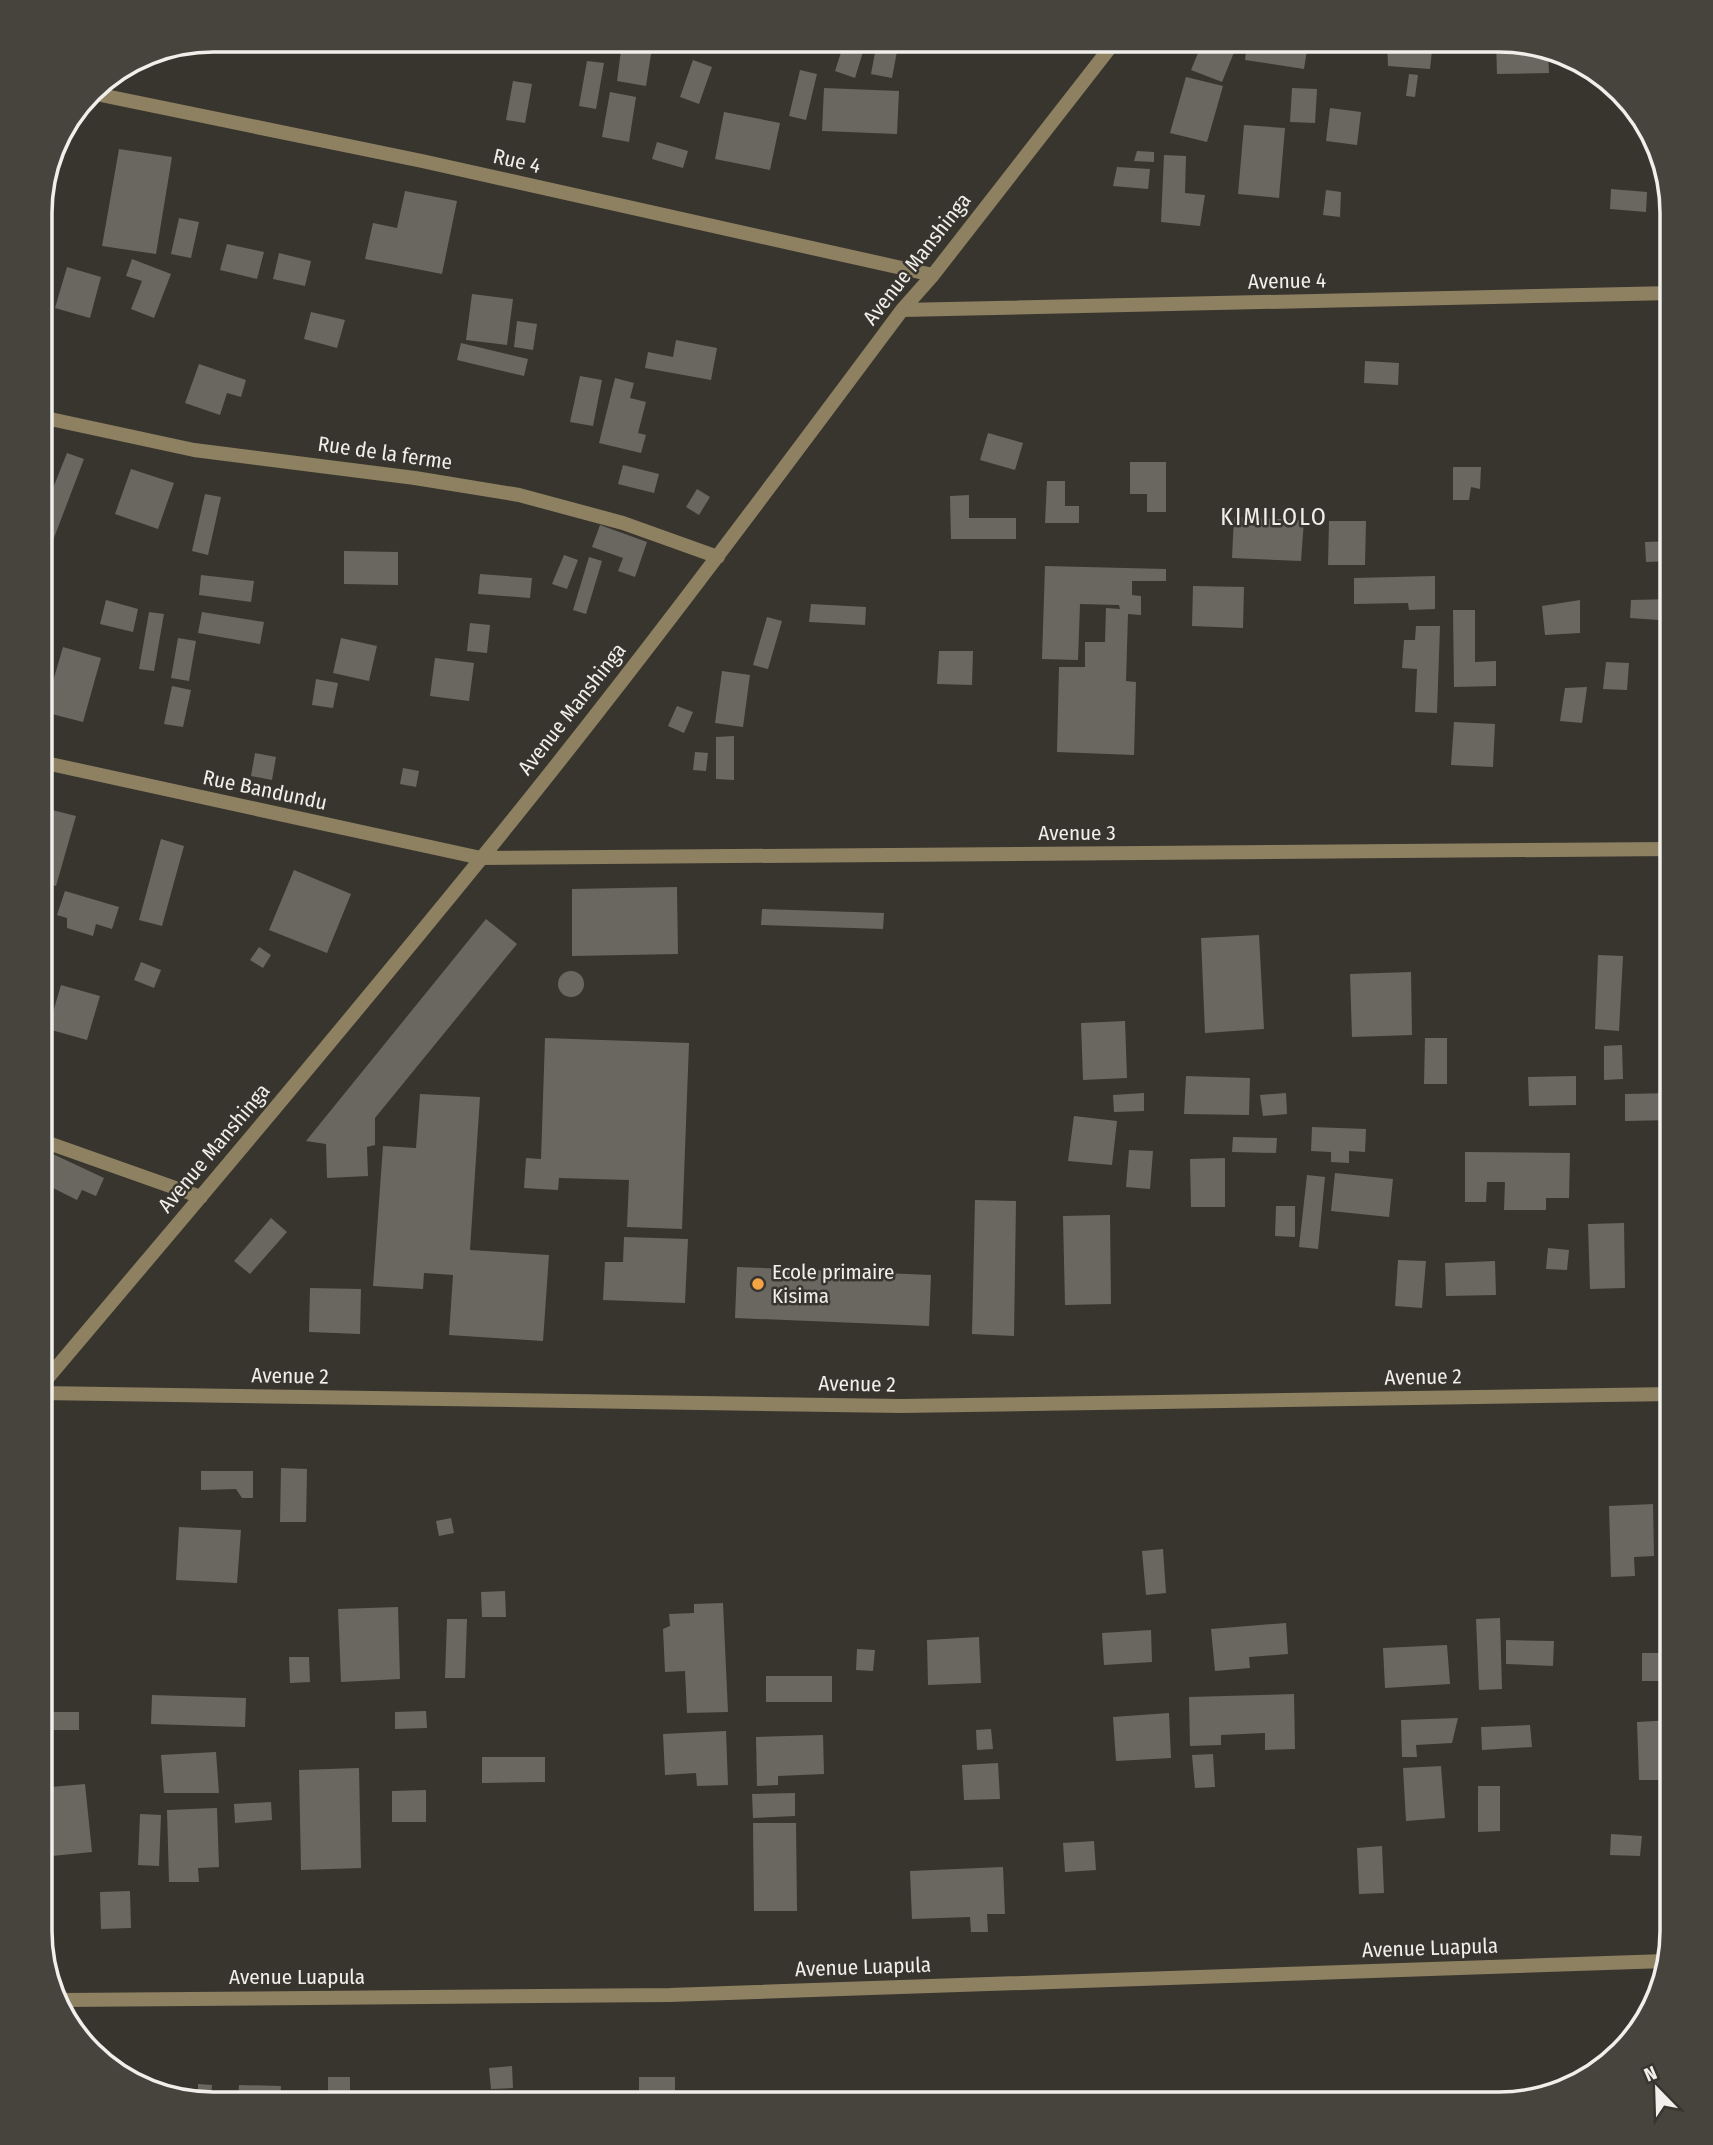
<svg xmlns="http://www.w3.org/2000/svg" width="1713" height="2145" viewBox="0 0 1713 2145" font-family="'Fira Sans Condensed',sans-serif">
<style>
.building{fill:#6a6760}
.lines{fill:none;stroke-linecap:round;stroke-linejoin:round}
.street{stroke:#8e8161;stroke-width:14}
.poi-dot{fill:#f4a444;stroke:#38352f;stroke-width:2.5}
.labels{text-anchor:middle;stroke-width:5;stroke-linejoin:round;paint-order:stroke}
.street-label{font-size:21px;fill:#f1efeb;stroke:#38352f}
.poi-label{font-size:21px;fill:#f1efeb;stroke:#38352f;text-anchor:start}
.quarter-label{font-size:24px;letter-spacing:2px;fill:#f1efeb;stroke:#38352f}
.rim{fill:none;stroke:#f1efeb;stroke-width:3.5}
</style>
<rect width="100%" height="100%" fill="#38352f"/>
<!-- building -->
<path class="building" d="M845,40l21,2 -11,36 -20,-7z
M1203,41h9l23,9 -13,32 -31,-12z
M1247,41l60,9 -3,19 -59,-9z
M1387,41h46l-3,28 -42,-3z
M1496,41h15l37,11 1,21 -52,1z
M877,42l21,4 -6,32 -21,-4z
M622,43l30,5 -6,38 -29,-5z
M693,60l19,7 -13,37 -19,-7z
M587,61l17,2 -8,46 -17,-3z
M800,70l17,4 -11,46 -17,-4z
M1409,74l9,1 -3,22 -9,-1z
M1186,77l37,9 -16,56 -37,-9z
M513,81l19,3 -7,39 -19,-3z
M824,88l75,3 -2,43 -75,-3z
M1292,88l25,1 -2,34 -25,-1z
M610,92l26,5 -7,45 -27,-5z
M1330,108l31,4 -4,33 -31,-4z
M724,112l56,11 -10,47 -55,-11z
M1244,125l41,3 -6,70 -41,-4z
M657,142l31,9 -5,17 -31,-9z
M119,149l53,8 -16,97 -54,-8z
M1137,151l17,1v10l-20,-1z
M1164,155l22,1 -1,37 20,2 -5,31 -39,-4z
M1117,167l33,2 -2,20 -35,-3z
M1611,189l36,3 -1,20 -36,-3z
M1326,190l15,2 -1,25 -17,-2z
M405,191l52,10 -15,73 -77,-15 8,-36 24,5z
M179,218l20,4 -8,36 -20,-4z
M227,244l37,8 -7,27 -37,-9z
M279,253l32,8 -6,25 -32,-7z
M132,259l39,15 -17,44 -23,-9 11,-28 -16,-5z
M67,267l34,10 -11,41 -35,-10z
M472,294l41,5 -6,46 -41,-5z
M311,312l34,8 -8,28 -33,-9z
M517,321l20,3 -4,26 -19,-3z
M676,340l41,8 -6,32 -66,-12 3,-16 25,5z
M461,343l67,16 -4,17 -67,-16z
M1365,361l34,2 -1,22 -34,-2z
M199,364l47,16 -5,17 -14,-4 -7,22 -35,-12z
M580,376l22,4 -9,46 -23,-4z
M615,378l19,5 -4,15 16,4 -8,31 8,2 -5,18 -42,-10z
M988,433l35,10 -8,27 -35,-10z
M67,453l17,6 -43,113v-71l6,2z
M1130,462h36v50h-19v-18h-17z
M623,465l36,9 -5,19 -36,-9z
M1453,467h28l-1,22 -9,-2 -2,13h-16z
M131,469l43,14 -16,46 -43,-15z
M1047,481h18v25h14v17h-34z
M697,489l13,8 -11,18 -13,-8z
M205,494l16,3 -13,58 -16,-4z
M969,495v23h47v21h-65l-1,-43z
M1234,517l70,3 -3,41 -69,-3z
M1329,521h37l-1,44h-37z
M600,525l47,17 -12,35 -17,-6 5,-13 -31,-11z
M1673,541v20l-27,1 -1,-20z
M344,551l54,1v33l-54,-1z
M564,555l14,5 -11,29 -15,-5z
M589,557l13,4 -16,53 -13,-4z
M1045,566l121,3v12h-34v14l9,1v19l-13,-1 -2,67 10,1 -2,73 -77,-3 2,-85h26v-25h20l1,-34 14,1 -1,-4 -39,-1 -2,56 -36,-1z
M480,574l52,4 -2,20 -52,-4z
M201,575l53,6 -3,21 -52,-7z
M1435,576v33l-26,1 -1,-7 -54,1v-26z
M1193,586l51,1 -1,41 -51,-2z
M1673,599v22l-43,-3 1,-18z
M106,600l32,9 -5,23 -33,-8z
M1580,600v33l-35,2 -3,-29z
M811,604l55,3 -1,18 -56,-3z
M1453,610h22v52l21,-1v25l-42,1z
M149,612l15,2 -10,57 -15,-2z
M202,612l62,10 -4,22 -62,-11z
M767,617l15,4 -14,48 -15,-4z
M470,623l20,2 -3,28 -20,-2z
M1416,626h24l-3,87 -22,-1 2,-43 -15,-1 2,-28h11z
M178,638l18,3 -7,40 -18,-3z
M341,638l36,8 -8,35 -36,-8z
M63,647l38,11 -18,64 -39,-10z
M939,651h34l-1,34 -35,-1z
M435,658l39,5 -5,38 -39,-5z
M1606,662l23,1 -2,27 -24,-1z
M722,671l28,4 -7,52 -28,-4z
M316,679l22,4 -5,25 -21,-3z
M172,686l19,4 -8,37 -19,-3z
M1587,687l-5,36 -22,-2 5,-33z
M677,706l16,6 -9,21 -16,-7z
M1454,722l41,2 -2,43 -42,-2z
M734,736v44l-18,-1v-42z
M695,752l13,1 -2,18 -13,-1z
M255,753l21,4 -4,23 -21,-4z
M403,768l16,3 -3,16 -16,-3z
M52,810l24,6 -20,70 -16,-4 1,-33z
M161,839l23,7 -22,80 -23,-6z
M294,870l57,24 -24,59 -58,-23z
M677,887l1,67 -106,2v-67z
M65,891l54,16 -7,22 -16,-5 -3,12 -26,-8v-10l-10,-3z
M762,909l122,4 -1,16 -122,-4z
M486,919l31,25 -142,174v27l-8,2 1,29 -41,2 -1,-34 -20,-3z
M1259,935l5,94 -59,4 -4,-95z
M259,947l12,8 -8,13 -13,-8z
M1598,955l25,1 -4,75 -24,-2z
M141,962l20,8 -7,18 -20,-8z
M558 984a13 13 0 1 1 26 0a13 13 0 1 1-26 0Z
M1411,972l1,63 -60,2 -2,-63z
M61,985l39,11 -13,44 -39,-11z
M1125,1021l2,57 -44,2 -2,-57z
M545,1038l144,5 -7,186 -55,-2 2,-47 -70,-2 -1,12 -34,-2 2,-30 15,1z
M1425,1038h22v46h-23z
M1622,1045l1,34 -19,1v-34z
M1186,1076l64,2 -1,37 -65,-1z
M1576,1076v29l-47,1 -1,-29z
M1144,1093v18l-30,1 -1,-17z
M1286,1093l1,21 -24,2 -3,-21z
M1673,1093v27l-48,1v-27z
M420,1094l60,3 -10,153 79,5 -6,86 -94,-6 4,-60 -29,-2 -1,16 -50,-3 10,-140 33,2z
M1074,1116l43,5 -5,44 -44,-4z
M1312,1127l54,2 -1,23 -16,-1v12l-18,-1v-10l-20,-1z
M1233,1137l44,1 -1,15 -44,-1z
M40,1148l64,30 -8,18 -14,-6 -5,10 -34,-17 -3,5z
M1129,1150l24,1 -3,38 -24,-2z
M1465,1152l105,1 -1,45h-23v12h-42l1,-28h-18l-1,20h-21z
M1225,1158v49h-34l-1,-48z
M1335,1173l58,6 -4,38 -58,-6z
M1307,1175l18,2 -7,72 -19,-2z
M975,1200l41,1 -2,135 -42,-2z
M1276,1206h19v31l-20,-1z
M1110,1215l1,89 -46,1 -2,-89z
M271,1218l16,14 -37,42 -16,-13z
M1624,1223l1,65 -35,1 -2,-65z
M624,1237l64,2 -3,64 -82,-3 2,-38h18z
M1548,1248l21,2 -2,20 -21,-1z
M1398,1260l28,1 -4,47 -27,-2z
M1495,1261l1,34 -50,1 -1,-33z
M737,1267l194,8 -2,51 -194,-8z
M310,1288l51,1 -1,45 -51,-2z
M281,1468l26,1 -1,53h-26z
M201,1471h52v27h-11l-6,-9 -35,1z
M1664,1494h9v52h-10z
M1653,1504l1,52 -20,1 1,19 -24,1 -2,-71z
M451,1518l3,15 -15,3 -3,-15z
M179,1527l62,3 -4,53 -61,-3z
M1163,1549l3,44 -20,2 -4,-44z
M505,1591l1,26h-24l-1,-25z
M723,1603l5,109 -41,1 -2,-42 -20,1 -2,-43 7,-3 -1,-12 25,-1v-9z
M398,1607l2,72 -59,3 -3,-73z
M1500,1618l2,71 -23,1 -3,-71z
M447,1619h20l-2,59h-20z
M1286,1623l2,31 -39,3 1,11 -35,3 -4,-42z
M1151,1630l1,32 -48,3 -2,-32z
M979,1637l2,46 -53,2 -1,-45z
M1506,1640l48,1 -1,25 -47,-2z
M1447,1645l3,39 -65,4 -2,-40z
M857,1649l18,1 -2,21 -17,-1z
M1642,1653h31v28h-31z
M289,1657h20l1,25 -20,1z
M766,1676h66v26h-66z
M1294,1694l1,55 -30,1v-17l-44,2v10l-31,1 -1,-49z
M152,1695l94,3 -1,29 -94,-3z
M426,1711l1,17 -32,1v-17z
M41,1712h38v18h-38z
M1169,1713l2,45 -55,3 -3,-44z
M1458,1718l-6,25 -36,2 1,12h-15l-1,-37z
M1673,1720v39h-12l1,21h-23l-2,-58z
M1530,1725l2,22 -50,3 -1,-23z
M991,1729l2,20 -16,1 -1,-20z
M726,1731l2,54 -31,1 -1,-13 -31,2 -2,-41z
M823,1735l1,39 -46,2v9l-21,1 -1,-49z
M216,1752l3,41h-55l-3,-38z
M1213,1754l2,33 -20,1 -3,-33z
M482,1757h63v25l-63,1z
M998,1763l2,36 -36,1 -2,-35z
M1441,1766l4,52 -39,3 -3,-53z
M359,1768l2,100 -60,2 -2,-100z
M85,1784l7,68 -50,5 -2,-69z
M1478,1786h22v45l-22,1z
M426,1790v32h-34v-31z
M795,1793v23l-42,2 -1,-24z
M271,1802l1,18 -37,3 -1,-19z
M217,1808l2,59 -21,1 1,14h-30l-2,-72z
M140,1814l21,1 -2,51 -21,-1z
M753,1823h43l1,88h-43z
M1611,1834l31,2 -2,20 -30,-1z
M1094,1841l2,29 -31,2 -2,-29z
M1382,1846l2,47 -25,1 -2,-46z
M1003,1867l2,47h-18l1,18h-17l-1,-15 -58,2 -2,-48z
M130,1891l1,37 -30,1 -1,-37z
M512,2066l1,22 -22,1 -2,-21z
M328,2077h22v22h-22z
M639,2077h36v28h-36z
M198,2084l14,1 -1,19 -13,-3z
M239,2085l42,1 -1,19h-42z
M357,2092l32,1v12h-32z"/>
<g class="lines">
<!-- street -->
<path class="street" d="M91,93l331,68 511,114
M902,310l771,-17
M41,417l153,33 221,28 104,17 104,28 95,34
M41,762l440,96 1192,-9
M40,1140l161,57
M40,1387c148,-175 296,-350 440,-527 146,-179 284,-365 422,-550l31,-35 183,-235
M40,1393l861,13 772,-12
M61,2000l609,-5 996,-34"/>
</g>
<!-- markers -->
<circle class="poi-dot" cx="758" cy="1284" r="7"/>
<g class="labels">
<!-- street labels -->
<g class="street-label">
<text transform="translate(517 161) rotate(13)" y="7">Rue 4</text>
<text transform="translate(917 259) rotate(-52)" y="7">Avenue Manshinga</text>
<text transform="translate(1287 281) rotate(-1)" y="7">Avenue 4</text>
<text transform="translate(385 453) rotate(8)" y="7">Rue de la ferme</text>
<text transform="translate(572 709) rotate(-52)" y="7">Avenue Manshinga</text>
<text transform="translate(265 790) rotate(12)" y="7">Rue Bandundu</text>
<text x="1077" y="840">Avenue 3</text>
<text transform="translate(214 1148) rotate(-50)" y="7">Avenue Manshinga</text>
<text transform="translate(290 1376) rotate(1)" y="7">Avenue 2</text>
<text transform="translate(1423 1377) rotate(-1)" y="7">Avenue 2</text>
<text transform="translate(857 1384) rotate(1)" y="7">Avenue 2</text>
<text transform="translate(1430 1948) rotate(-2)" y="7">Avenue Luapula</text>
<text transform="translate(863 1967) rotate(-2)" y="7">Avenue Luapula</text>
<text x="297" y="1984">Avenue Luapula</text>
</g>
<!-- poi labels -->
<g class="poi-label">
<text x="772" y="1279">Ecole primaire<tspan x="772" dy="24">Kisima</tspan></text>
</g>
<!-- quarter labels -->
<g class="quarter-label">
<text x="1274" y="525">KIMILOLO</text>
</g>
</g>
<!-- crop -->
<path d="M0 0H1713V2145H0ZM213 52H1499A161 161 0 0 1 1660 213V1931A161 161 0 0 1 1499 2092H213A161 161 0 0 1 52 1931V213A161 161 0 0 1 213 52Z" fill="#47443e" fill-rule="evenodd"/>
<path class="rim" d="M213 52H1499A161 161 0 0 1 1660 213V1931A161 161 0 0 1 1499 2092H213A161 161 0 0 1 52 1931V213A161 161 0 0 1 213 52Z"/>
<!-- north arrow -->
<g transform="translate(1657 2089) rotate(337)" stroke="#38352f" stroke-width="5" paint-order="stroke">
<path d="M0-5L12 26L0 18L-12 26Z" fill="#f1efeb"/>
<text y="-10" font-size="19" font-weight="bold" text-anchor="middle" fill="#f1efeb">N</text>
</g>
</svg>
